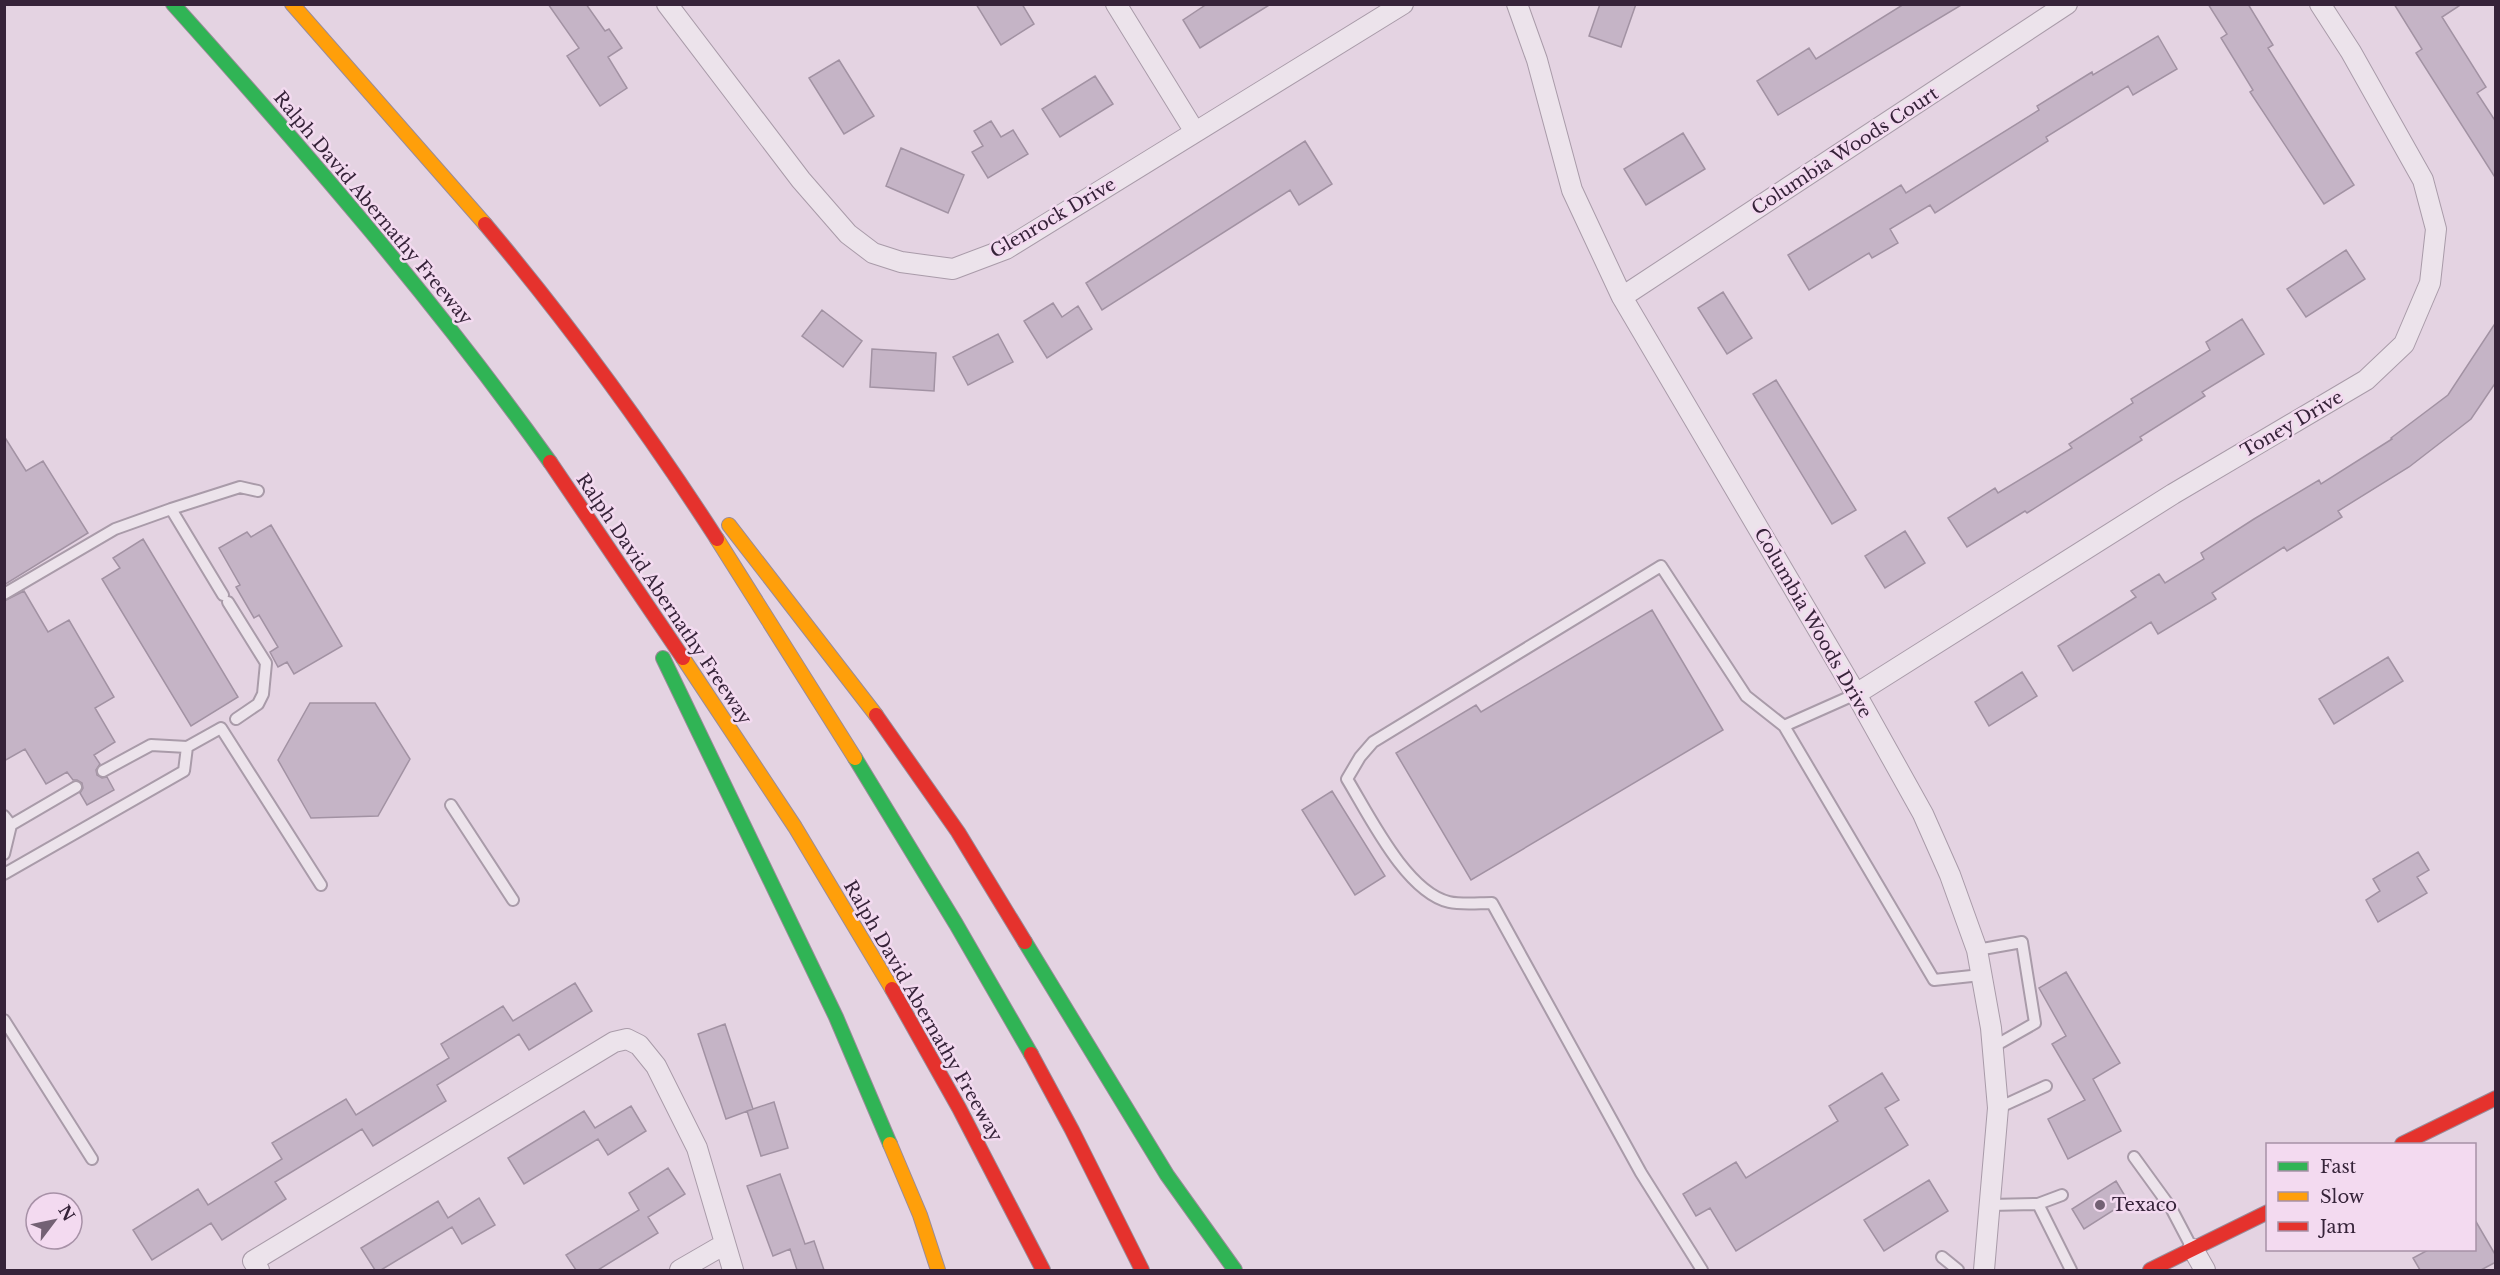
<svg xmlns="http://www.w3.org/2000/svg" width="2500" height="1275" viewBox="0 0 2500 1275" font-family="'Libre Baskerville',serif">
<style>
.building{fill:#c5b4c6;stroke:#a292a3;stroke-width:1.5}
.lines{fill:none;stroke-linecap:round;stroke-linejoin:round}
.lane-casing{stroke:#a99ba9;stroke-width:14}
.street-casing{stroke:#a99ba9;stroke-width:22}
.fast-casing{stroke:#998b98;stroke-width:16}
.slow-casing{stroke:#998b98;stroke-width:16}
.jam-casing{stroke:#998b98;stroke-width:16}
.lane{stroke:#ece3eb;stroke-width:10}
.street{stroke:#ece3eb;stroke-width:20}
.fast{stroke:#30b455;stroke-width:14}
.slow{stroke:#ff9f0a;stroke-width:14}
.jam{stroke:#e5322d;stroke-width:14}
.poi-dot{fill:#736174;stroke:#f3daf0;stroke-width:2}
.labels{text-anchor:middle;stroke-width:5;stroke-linejoin:round;paint-order:stroke}
.street-label{font-size:18px;fill:#362339;stroke:#f3daf0}
.poi-label{font-size:18px;fill:#362339;stroke:#f3daf0;text-anchor:start}
</style>
<rect width="100%" height="100%" fill="#e4d3e2"/>
<!-- building -->
<path class="building" d="M548,4h38l19,27 4,-2 13,19 -14,9 19,31 -27,18 -33,-50 12,-8z
M976,4h46l12,20 -33,21z
M1207,4h64l-71,44 -17,-28z
M1600,4h36l-15,43 -32,-11z
M1904,4h59l-185,111 -21,-34 52,-33 7,11z
M2208,4h40l25,41 -5,3 86,137 -30,19 -74,-112 3,-2 -32,-52 6,-4z
M2394,4h68l-20,13 44,70 -9,6 19,29v57l-80,-126 6,-4z
M2158,36l19,33 -44,26 -5,-9 -82,51 2,4 -113,72 -5,-8 -40,24 8,14 -26,15 -3,-5 -60,37 -21,-35 113,-70 5,8 133,-83 -2,-4 55,-34 1,3z
M839,60l35,56 -30,18 -35,-56z
M1095,76l18,28 -53,33 -18,-28z
M991,121l10,16 12,-7 15,24 -40,24 -16,-26 11,-6 -9,-15z
M1683,133l22,36 -59,36 -22,-36z
M1305,141l27,43 -33,21 -9,-15 -188,120 -16,-27z
M901,148l63,27 -16,38 -62,-27z
M2346,250l19,29 -59,38 -19,-28z
M1723,292l29,46 -25,16 -29,-46z
M1053,303l9,14 16,-11 14,23 -45,29 -23,-37z
M822,310l40,31 -19,26 -41,-31z
M2242,319l22,35 -62,38 3,4 -65,41 2,3 -115,73 -2,-2 -58,36 -19,-29 47,-30 3,5 74,-45 -3,-4 64,-41 -2,-4 79,-49 -4,-8z
M2496,322v60l-25,37 -62,48 -71,44 4,6 -55,34 -3,-4 -72,46 4,6 -58,35 -7,-12 -78,49 -15,-25 78,-49 -5,-6 28,-17 6,9 39,-24 -3,-6 53,-34 65,-39 2,4 71,-45 -1,-1 57,-43z
M998,334l15,28 -45,23 -15,-28z
M872,349l64,4 -2,38 -64,-4z
M1776,380l80,130 -24,14 -79,-130z
M4,436l22,35 17,-10 45,72 -84,52z
M271,525l71,121 -48,28 -7,-12 -9,5 -8,-15 8,-5 -19,-32 -5,3 -18,-31 4,-2 -21,-37 28,-16 4,5z
M1905,531l20,32 -40,25 -20,-32z
M143,539l95,158 -47,29 -89,-147 18,-11 -7,-10z
M24,591l24,41 21,-12 45,77 -19,11 20,34 -21,13 6,9 -4,6 1,5 5,3 5,-1 7,13 -27,15 -7,-12 3,-5 -1,-5 -5,-3h-4l-6,-8 -21,12 -21,-35 -21,12v-160z
M1652,610l71,120 -252,150 -75,-127 80,-48 5,7z
M2388,657l15,24 -69,43 -15,-25z
M2022,672l15,24 -48,30 -14,-24z
M310,703h65l35,56 -32,57 -67,2 -33,-58z
M1332,791l53,85 -30,19 -53,-85z
M2418,852l11,18 -12,7 10,16 -49,29 -12,-22 14,-9 -7,-12z
M2066,972l54,91 -27,16 28,52 -53,28 -20,-40 37,-19 -33,-56 14,-8 -27,-48z
M575,983l17,28 -63,39 -10,-16 -82,51 9,16 -73,45 -11,-17 -87,53 11,17 -64,41 -11,-17 -59,37 -19,-30 65,-41 10,16 74,-46 -10,-16 74,-44 10,16 93,-57 -8,-14 62,-38 10,15z
M725,1024l28,85 -27,10 -28,-85z
M1882,1073l17,27 -14,8 23,37 -172,106 -26,-43 -14,8 -13,-22 53,-32 10,16 92,-57 -9,-15z
M774,1102l14,46 -27,8 -14,-45z
M631,1106l15,25 -38,24 -10,-16 -74,45 -16,-26 76,-47 11,17z
M668,1168l17,26 -37,23 10,16 -60,37h-22l-10,-15 73,-45 -10,-17z
M780,1174l25,70 9,-3 10,29h-27l-7,-21 -17,7 -26,-70z
M1929,1180l19,31 -64,40 -20,-31z
M2116,1181l12,20 -44,28 -12,-20z
M479,1198l16,27 -33,19 -10,-17 -71,43h-6l-14,-22 77,-47 10,17z
M2475,1220l21,36v6l-15,8h-61l-7,-12 15,-8h47z"/>
<g class="lines">
<!-- lane casing -->
<g class="lane-casing">
<path id="lane" d="M171,509l69,-22 18,4
M4,594l111,-65 56,-20 52,86
M228,602l38,61 -3,31 -5,10 -22,15
M1784,726l72,-32
M103,771l48,-26 36,2 34,-19 100,157
M451,805l62,95
M4,816l7,9 65,-38
M4,854l7,-29
M4,874l180,-103 3,-24
M1977,950l45,-8 13,81 -42,24
M4,1020l88,139
M1998,1108l48,-22
M2134,1157l37,51 21,40
M2038,1204l33,66
M1990,1205l48,-1 24,-9
M1942,1257l16,13
M1702,1270l-61,-97 -149,-270c-13,0 -30,2 -43,-1 -43,-10 -80,-87 -102,-123l13,-22 13,-15 288,-176 85,130 38,30 150,254 47,-5"/>
</g>
<!-- street casing -->
<g class="street-casing">
<path id="street" d="M667,4l134,176 47,54 25,19 28,9 52,7 53,-20 397,-245
M1116,4l79,128
M1517,4l20,56 35,130 50,107 234,397 67,120 27,61 27,75 14,78 7,80 -14,162
M1622,297l445,-293
M1856,694l317,-200 193,-114 38,-36 26,-61 6,-54 -13,-49 -72,-128 -31,-48
M2193,1249l12,21
M259,1270l-6,-9 361,-219 13,-3 12,6 17,21 41,82 36,122
M680,1270l45,-26"/>
</g>
<!-- fast casing -->
<g class="fast-casing">
<path id="fast" d="M173,4c132,147 262,297 377,458
M663,658l173,359 54,127
M855,758l101,166 75,130
M1025,942l142,233 68,95"/>
</g>
<!-- slow casing -->
<g class="slow-casing">
<path id="slow" d="M292,4l193,220
M729,525l147,190
M717,539l138,219
M683,658l112,169 97,162
M890,1144l30,71 18,55"/>
</g>
<!-- jam casing -->
<g class="jam-casing">
<path id="jam" d="M485,224c84,100 161,205 232,315
M550,462l133,196
M876,715l82,117 67,110
M892,989l67,119 84,162
M1031,1054l41,76 70,140
M2402,1144l94,-46
M2150,1270l118,-58"/>
</g>
<!-- lane -->
<use href="#lane" class="lane"/>
<!-- street -->
<use href="#street" class="street"/>
<!-- fast -->
<use href="#fast" class="fast"/>
<!-- slow -->
<use href="#slow" class="slow"/>
<!-- jam -->
<use href="#jam" class="jam"/>
</g>
<!-- markers -->
<circle class="poi-dot" cx="2100" cy="1205" r="6"/>
<g class="labels">
<!-- street labels -->
<g class="street-label">
<text transform="translate(1845 151) rotate(-33)" y="6">Columbia Woods Court</text>
<text transform="translate(373 208) rotate(50)" y="6">Ralph David Abernathy Freeway</text>
<text transform="translate(1053 218) rotate(-30)" y="6">Glenrock Drive</text>
<text transform="translate(2292 424) rotate(-30)" y="6">Toney Drive</text>
<text transform="translate(664 599) rotate(56)" y="6">Ralph David Abernathy Freeway</text>
<text transform="translate(1813 623) rotate(60)" y="6">Columbia Woods Drive</text>
<text transform="translate(923 1011) rotate(60)" y="6">Ralph David Abernathy Freeway</text>
</g>
<!-- poi labels -->
<g class="poi-label">
<text x="2112" y="1211">Texaco</text>
</g>
</g>
<!-- border -->
<rect width="2500" height="1275" fill="none" stroke="#362339" stroke-width="12"/>
<!-- legend -->
<rect x="2266" y="1143" width="210" height="108" fill="#f3daf0" stroke="#a791a7" stroke-width="1.5"/>
<rect x="2278" y="1162" width="30" height="9" fill="#30b455" stroke="#a791a7" stroke-width="1.5"/>
<text x="2320" y="1173" font-size="18" fill="#362339">Fast</text>
<rect x="2278" y="1192" width="30" height="9" fill="#ff9f0a" stroke="#a791a7" stroke-width="1.5"/>
<text x="2320" y="1203" font-size="18" fill="#362339">Slow</text>
<rect x="2278" y="1222" width="30" height="9" fill="#e5322d" stroke="#a791a7" stroke-width="1.5"/>
<text x="2320" y="1233" font-size="18" fill="#362339">Jam</text>
<!-- north arrow -->
<g transform="translate(54 1221) rotate(58)"><circle r="28" fill="#f3daf0" stroke="#a791a7" stroke-width="1.5"/>
<path d="M0-4.5L10 22L0 15L-10 22Z" fill="#736174"/>
<text y="-9" font-size="16" font-weight="bold" text-anchor="middle" fill="#362339">N</text>
</g>
</svg>
